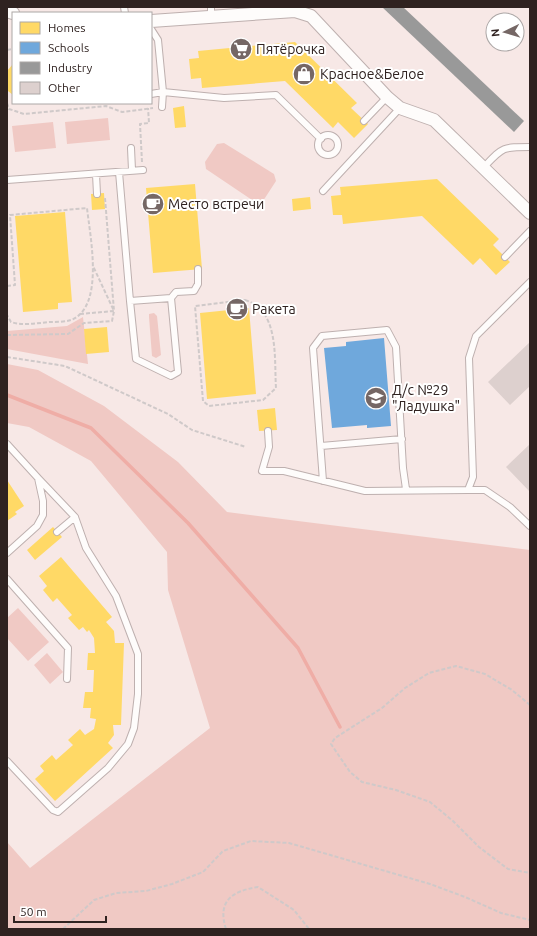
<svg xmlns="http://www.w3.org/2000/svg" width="537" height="936" viewBox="0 0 537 936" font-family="Ubuntu,sans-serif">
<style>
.green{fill:#f0c9c4}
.homes{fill:#ffd966}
.schools{fill:#6fa8dc}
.industry{fill:#999}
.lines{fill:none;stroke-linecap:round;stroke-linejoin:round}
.stream{stroke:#efada6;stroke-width:3.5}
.building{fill:#ddd0ce}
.service-casing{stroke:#beb0af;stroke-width:8}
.minor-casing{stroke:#beb0af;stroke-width:14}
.path{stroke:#cfc9c9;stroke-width:2;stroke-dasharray:4 2;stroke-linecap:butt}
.service{stroke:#fefcfb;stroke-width:6}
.minor{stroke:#fefcfb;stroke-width:12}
.labels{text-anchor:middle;stroke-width:4;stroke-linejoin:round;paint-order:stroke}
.poi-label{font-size:14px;fill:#2f2220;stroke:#fff;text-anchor:start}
</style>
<rect width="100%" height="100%" fill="#f7e8e6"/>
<!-- green -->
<path class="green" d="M108,118l2,22 -43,4 -2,-22z
M53,122l3,26 -41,4 -3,-26z
M224,143l50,31 2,7 -13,20 -8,1 -49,-33 -1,-7 12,-18z
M154,313l3,3 4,39 -5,3 -4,-2 -3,-39v-3z
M83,317l5,47 -81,-15v-18l60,-5z
M7,364l31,6 66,36 74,56 49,50 303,38v379h-523v-87l23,26 180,-140 -42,-138 -1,-38 -76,-91 -62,-34 -22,-4z
M18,608l31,34 -21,19 -21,-23v-20z
M47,653l16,19 -13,12 -16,-19z"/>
<!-- homes -->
<path class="homes" d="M295,42l62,61 -6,5 17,16 -14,14 -16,-16 -5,6 -48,-47 -83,7 -1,-10 -10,1 -2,-20 10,-1 -1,-7z
M13,64v31l-5,-4 -1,-9v-11z
M184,106l2,21 -11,1 -2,-20z
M437,179l62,60 -6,6 17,17 -14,13 -16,-17 -7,7 -51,-49 -79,8 -1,-9h-9l-2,-19 10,-1 -1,-8z
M195,184l7,85 -49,4 -7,-85z
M104,193l1,16 -13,1 -1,-16z
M310,197l1,12 -18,2 -1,-12z
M65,212l7,90 -14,1v6l-35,3 -8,-96z
M249,308l7,86 -49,5 -7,-86z
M107,327l2,25 -23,2 -2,-25z
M275,408l2,22 -18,1 -2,-21z
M7,480l17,26 -9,6 2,2 -10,7z
M53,527l9,10 -27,23 -8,-10z
M61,557l51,60 -6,5 8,9 1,12h9l-3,82h-8l1,10 -6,8 5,5 -58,53 -20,-22 9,-8 -4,-5 12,-11 4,5 17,-15 -5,-5 12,-11 5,6 9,-6 2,-10 -6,-1 1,-10h-8l2,-16h8l1,-22h-7l1,-17h7l-1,-15 -5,-8 -2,2 -4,-5 -4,3 -11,-12 4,-3 -15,-17 -4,4 -10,-12 4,-4 -8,-10z"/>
<!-- schools -->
<path class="schools" d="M384,338l7,88 -24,2v-3l-35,3 -8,-80 22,-2v-4z"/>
<!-- industry -->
<path class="industry" d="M382,7h21l121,114 -10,11z"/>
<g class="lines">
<!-- stream -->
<path class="stream" d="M7,395l84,33 97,95 110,125 42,79"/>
</g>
<!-- building -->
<path class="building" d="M530,342v44l-20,19 -22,-23z
M530,444v48l-24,-25z"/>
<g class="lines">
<!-- service casing -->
<g class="service-casing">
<path id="service" d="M124,7l1,6
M211,16v-9
M151,29l7,11 5,52 -1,15
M151,94l12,-2 61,6 52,-3 45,44
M364,121l23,-24
M318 145a10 10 0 1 1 20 0a10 10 0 1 1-20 0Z
M131,148l1,22
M484,167c19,-20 18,-20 46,-20
M119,172l11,129 41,-3 7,74 -7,4 -35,-17 -6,-58
M96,174l1,20
M7,180l136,-10
M323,191l77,-83
M505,257l25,-26
M171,298l5,-6 18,-1 4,-7v-15
M268,431l1,16 -7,24h22l81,20 103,-1 5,-13 -4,-119 7,-22 54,-54
M7,444l31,34 5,23v14l-6,11 -30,27
M321,446l81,-7
M323,481l-10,-133 9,-12 65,-6 9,17 7,121 3,21
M468,490h17l25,17 20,19
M57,532l18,-15
M7,579l61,69 -1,31
M7,761l46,49 5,2 50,-44 20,-24 6,-16 4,-34v-40l-22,-58 -30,-48 -11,-31 -37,-39"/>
</g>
<!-- minor casing -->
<g class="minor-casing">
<path id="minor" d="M7,11l6,2
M151,21l144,-10 16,5 76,81 13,11 34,12 96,93"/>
</g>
<!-- path -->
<path class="path" d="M7,50l6,-1
M7,103l2,6 15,5 82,-8 16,6 31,-4
M142,162l-2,-38 9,-1 -1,-15
M7,286l8,-1 -5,-70 77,-7c3,28 18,99 -16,112 -6,2 -14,2 -21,2 -13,1 -26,4 -39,0l-4,-7
M245,300c35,10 29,60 31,88l-13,12 -54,6 -6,-5 -8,-95z
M80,314l34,-3 -21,-45
M7,335l61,-1 16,-11 28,-2 2,-10 -9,-113
M7,357l58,9 103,48 24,16 54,17
M530,705l-18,-15 -27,-16 -29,-8 -27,7 -24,15 -23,20 -47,30 -4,6 19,28 12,10 34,8 34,12 23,19 26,26 29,22 22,4
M63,929l31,-29 22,-7 30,-2 26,-7 31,-12 20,-21 28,-10 38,2 141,41 35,13 36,16 29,7
M226,929c-9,-28 6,-38 32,-42l36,23 15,19"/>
<!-- service -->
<use href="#service" class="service"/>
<!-- minor -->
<use href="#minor" class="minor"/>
</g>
<!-- icons -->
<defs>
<g id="supermarket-disc" transform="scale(1.15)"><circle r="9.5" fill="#756765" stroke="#fff"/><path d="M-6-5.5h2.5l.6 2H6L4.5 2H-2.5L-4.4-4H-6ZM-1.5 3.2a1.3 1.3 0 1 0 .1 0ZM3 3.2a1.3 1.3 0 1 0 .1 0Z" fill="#fff"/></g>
<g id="shop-disc" transform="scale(1.15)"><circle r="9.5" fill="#756765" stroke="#fff"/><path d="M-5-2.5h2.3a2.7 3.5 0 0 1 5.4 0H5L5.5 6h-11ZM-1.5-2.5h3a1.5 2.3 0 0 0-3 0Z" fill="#fff"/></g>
<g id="cafe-disc" transform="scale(1.15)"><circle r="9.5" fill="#756765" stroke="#fff"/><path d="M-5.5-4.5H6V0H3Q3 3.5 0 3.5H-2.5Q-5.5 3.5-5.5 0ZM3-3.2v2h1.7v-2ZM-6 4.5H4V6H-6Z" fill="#fff"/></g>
<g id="school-disc" transform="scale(1.15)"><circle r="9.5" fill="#756765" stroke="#fff"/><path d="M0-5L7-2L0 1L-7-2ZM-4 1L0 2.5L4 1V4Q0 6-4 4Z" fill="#fff"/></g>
</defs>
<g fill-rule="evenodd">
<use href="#supermarket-disc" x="241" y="49"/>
<use href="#shop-disc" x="304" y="74"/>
<use href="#cafe-disc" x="153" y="204"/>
<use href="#cafe-disc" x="237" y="309"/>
<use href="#school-disc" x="376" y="398"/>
</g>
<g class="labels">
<!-- poi labels -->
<g class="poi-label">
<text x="256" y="54">Пятёрочка</text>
<text x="320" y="79">Красное&amp;Белое</text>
<text x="168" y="209">Место встречи</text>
<text x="252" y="314">Ракета</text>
<text x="392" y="395">Д/с №29<tspan x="392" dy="16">"Ладушка"</tspan></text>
</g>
</g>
<!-- border -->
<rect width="537" height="936" fill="none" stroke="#2f2220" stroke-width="16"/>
<!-- legend -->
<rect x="12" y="12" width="140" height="92" fill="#ffffff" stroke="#aca7a6"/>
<rect x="20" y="22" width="20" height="12" fill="#ffd966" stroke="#aca7a6"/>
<text x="48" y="32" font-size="12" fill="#2f2220">Homes</text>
<rect x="20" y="42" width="20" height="12" fill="#6fa8dc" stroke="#aca7a6"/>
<text x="48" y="52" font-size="12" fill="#2f2220">Schools</text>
<rect x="20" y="62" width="20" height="12" fill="#999999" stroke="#aca7a6"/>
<text x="48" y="72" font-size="12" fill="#2f2220">Industry</text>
<rect x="20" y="82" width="20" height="12" fill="#ddd0ce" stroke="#aca7a6"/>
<text x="48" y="92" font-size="12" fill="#2f2220">Other</text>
<!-- north arrow -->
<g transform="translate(505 32) rotate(265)"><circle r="19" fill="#ffffff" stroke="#aca7a6"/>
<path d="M0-3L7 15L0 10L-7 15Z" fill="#756765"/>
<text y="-6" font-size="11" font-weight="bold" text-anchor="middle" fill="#2f2220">N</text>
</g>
<!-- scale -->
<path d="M14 916v6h92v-6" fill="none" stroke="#2f2220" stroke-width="2"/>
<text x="20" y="916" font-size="12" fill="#2f2220" stroke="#ffffff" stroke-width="3" paint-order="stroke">50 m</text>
</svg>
